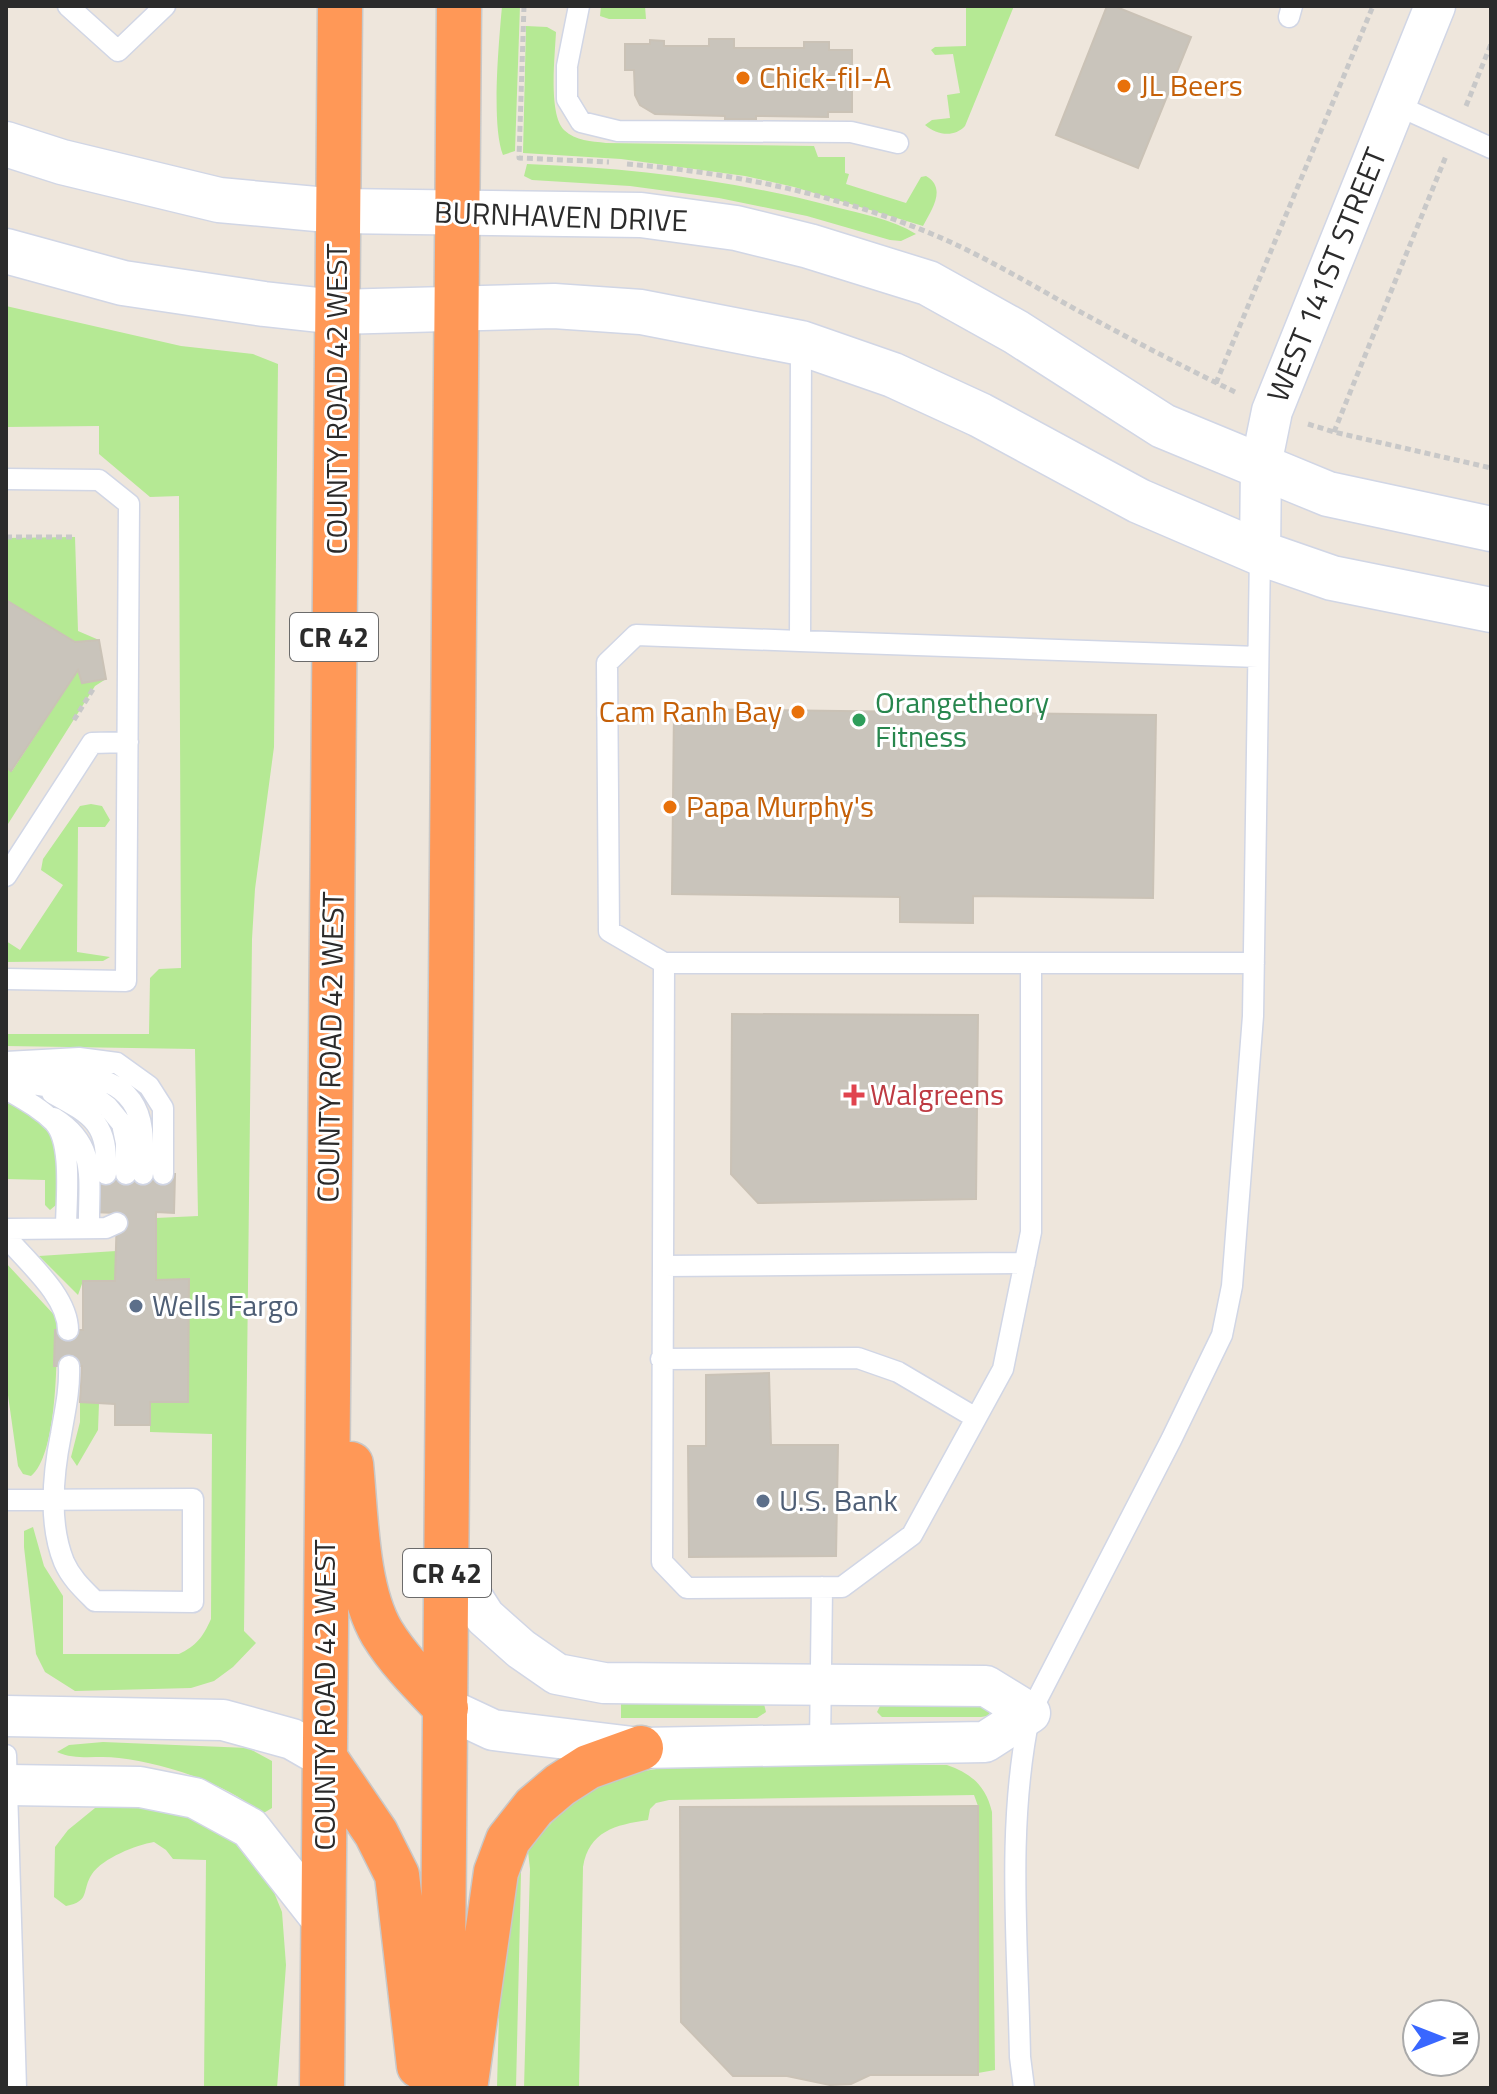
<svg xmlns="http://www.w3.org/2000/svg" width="1497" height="2094" viewBox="0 0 1497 2094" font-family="'Titillium Web',sans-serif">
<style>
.green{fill:#b5e994}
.building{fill:#c9c4bb;stroke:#cac2b6;stroke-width:2}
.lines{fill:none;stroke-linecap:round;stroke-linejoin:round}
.lane-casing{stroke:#d1d6e5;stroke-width:23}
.street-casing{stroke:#d1d6e5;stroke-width:43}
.secondary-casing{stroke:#d1d6e5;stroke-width:47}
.highway-casing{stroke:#c8c8c8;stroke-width:47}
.path{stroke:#c8c8c8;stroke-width:5;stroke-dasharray:6 4;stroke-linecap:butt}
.lane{stroke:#fff;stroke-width:20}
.street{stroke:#fff;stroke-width:40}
.secondary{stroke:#fff;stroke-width:44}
.highway{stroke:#ff9857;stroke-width:44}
.food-dot{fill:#e8710a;stroke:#fff;stroke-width:3}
.leisure-dot{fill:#2e9e5b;stroke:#fff;stroke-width:3}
.health-dot{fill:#e0444e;stroke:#fff;stroke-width:3}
.service-dot{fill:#5c6f8a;stroke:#fff;stroke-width:3}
.labels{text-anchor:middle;stroke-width:6;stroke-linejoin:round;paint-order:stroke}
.shield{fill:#fff;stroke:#6b6b6b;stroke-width:2}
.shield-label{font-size:28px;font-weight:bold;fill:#2b2b2b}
.food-label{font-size:30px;fill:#c56008;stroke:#fff;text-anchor:start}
.street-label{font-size:30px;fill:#2b2b2b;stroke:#fff}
.leisure-label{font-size:30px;fill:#27864d;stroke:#fff;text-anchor:start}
.health-label{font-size:30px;fill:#be3a42;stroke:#fff;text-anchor:start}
.service-label{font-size:30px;fill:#4e5e75;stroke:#fff;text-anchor:start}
</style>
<rect width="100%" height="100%" fill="#eee6dc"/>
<!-- green -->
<path class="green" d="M502,6h18l-5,145 -12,4c-12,-30 -4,-114 -1,-149z
M601,6h44l1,13h-37l-9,-3z
M966,6h48l-49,120c-11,12 -28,9 -40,-1l7,-5 18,-2 -3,-23 13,-2 -7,-39 -18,1 -4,-5 4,-3 31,-1z
M526,26l21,1 9,5c-1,23 -8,82 8,98 12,11 27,11 42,13l208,3 4,11h27v16l4,1 -3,10 60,19 15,-26 5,-1c21,12 6,33 -3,50l-129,-39 -49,-11 -124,-17 -98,-6z
M527,164c105,4 206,16 308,43 27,7 57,12 81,27l-15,7 -11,-1 -83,-24 -88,-18 -89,-12 -98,-6 -8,-4z
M6,306l175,40 72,8 25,10 -4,383 -19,142 -3,50 -8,692 12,12 -23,24 -19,14 -23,7 -116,3 -30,-19 -9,-18 -12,-107v-16l9,-4 11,39 19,30v58h116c17,-8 24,-17 32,-35l1,-185 -62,-2v-30l38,-1 1,-121h-33v-62l42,-2 -3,-167 -189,-3v-12h143l1,-56 9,-9 22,-1 -2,-472 -29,1 -51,-43v-28l-93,1z
M75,537l3,94 21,9 -24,2 -69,-42v-62z
M78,670l4,12 24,-3 -11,7 -87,138 -2,-57 6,4z
M91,804l11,2 8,14 -5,7h-27l-1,125 33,5 -7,4 -97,1v-21l14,9 43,-65 -22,-15 2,-11 37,-53z
M6,1102l35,19 15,20v64l-6,5 -5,-5v-25l-39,-1z
M116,1251l-1,30h-32l-5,14 -39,-39z
M6,1263l51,55c0,35 1,136 -26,158l-8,-2 -5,-8 -12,-85z
M80,1402l19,1 -1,27 -21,36 -6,-9 9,-35z
M759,1701l5,3 2,8 -9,6h-136v-16z
M882,1702h103l7,7 -4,7 -7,1h-99l-5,-5z
M103,1742l145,6 24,13v47l-10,6c-34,-30 -98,-51 -143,-56 -21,-3 -42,3 -62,-6l12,-7z
M761,1765h186c24,8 39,21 45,47l3,258 -17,3v-267l-4,-11 -305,5 -13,3 -6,6 -2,11c-33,5 -59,11 -65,47l-4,221h-55l6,-219 -2,-18c70,-93 128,-84 233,-86z
M138,1807l50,6 31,15 28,22 24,35 11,27 4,53 -9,123h-73l2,-228 -33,-1 -7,-9 -12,-8c-18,3 -51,16 -62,32 -11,17 -1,27 -26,32l-12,-9 1,-50 13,-17 27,-22z
M517,1871l4,2 -5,215h-19c2,-73 2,-147 20,-217z"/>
<!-- building -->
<path class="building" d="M1107,6h7l77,31 -53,131 -82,-33z
M709,39h25v9h70v-6h25v8h23v62h-24v5l-72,-1v3h-31v-3l-70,-2 -15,-9 -5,-10 -1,-25h-9v-26h25v-4l14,1v5h45z
M6,600l69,42 24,-2 7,39 -24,4 -4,-13 -67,101 -5,-4z
M674,709l482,6 -3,183 -180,-2v27l-73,-1v-25l-228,-3z
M732,1014l246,1 -2,184 -218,4 -27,-29z
M92,1174h83l-1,39 -18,-1v68l33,-1 -1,123h-38v23h-35v-21l-35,-2 2,-36h-28l1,-36h28v-49h32l2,-68 -25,-1z
M769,1373l2,72h67l-2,111 -147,1 -1,-111h18v-71z
M978,1806v269h-108l-19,9 -21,1 -43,-9h-54l-52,-54 -1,-215z"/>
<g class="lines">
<!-- lane casing -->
<g class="lane-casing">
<path id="lane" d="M68,6l50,45 47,-45
M579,6l-12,60v33l14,23 37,9 233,1 47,11
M1289,17l3,-11
M1394,104l97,44
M801,343l-1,298 458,16
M6,479l93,1 30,24 -3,477 -120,-2
M800,641l-164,-6 -29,28 2,268 55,32h590
M6,876l86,-133 36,-1
M664,963l-2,599 25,26 155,-1 70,-52 91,-166 28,-137v-269
M6,1062l73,-4 38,5 32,23 14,22v66
M26,1071c46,5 108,-3 116,59 2,14 1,30 1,44
M6,1076l32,9 53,9 17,13 14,17 4,19v31
M6,1089c17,10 34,19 48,33 19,20 12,79 12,106
M52,1093c42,23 56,30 54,81
M54,1118c45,28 34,63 35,110
M6,1229l100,-1 11,-5
M6,1237c21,25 62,59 62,93
M663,1266l362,-3
M661,1359l197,-1 40,14 78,46
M6,1500c62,0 125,-1 187,-1v103l-98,-1c-12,-12 -24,-23 -31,-39 -16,-39 -11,-88 -3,-128 4,-23 9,-45 8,-68
M820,1745l2,-158
M6,1755l10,333
M1024,2088l-4,-31c-2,-114 -14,-232 10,-344l141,-273 51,-105 10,-49 21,-270 7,-463"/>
</g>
<!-- street casing -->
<g class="street-casing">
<path id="street" d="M1260,553l1,-88 11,-54 163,-405
M446,1708l47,22 148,18 344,-6 45,-29 -44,-27 -382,-3 -47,-9 -36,-25 -36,-32 -38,-59
M6,1716l217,4 69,19 33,19
M8,1785l132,2 55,11 55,30 73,93"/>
</g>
<!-- secondary casing -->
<g class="secondary-casing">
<path id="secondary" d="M6,144l56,18 157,38 119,11 303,4 95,13 73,18 119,37 88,49 147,94 165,68 163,35
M6,251l117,32 141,21 73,8 217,-6 87,6 160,31 92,32 87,40 159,86 121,52 72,25 159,32"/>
</g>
<!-- highway casing -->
<g class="highway-casing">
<path id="highway" d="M351,1464c5,50 5,125 31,169 18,29 41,51 64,75
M325,1758l51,75 21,42 22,191
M466,2082l30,-210 12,-32 26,-33 26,-22 28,-18 53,-19
M322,2088l18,-2082
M442,2088l17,-2082"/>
</g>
<!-- path -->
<path class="path" d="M524,6l-5,152 90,4
M1466,106l25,-62
M627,164c108,9 219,32 319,76 44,20 86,45 129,69 53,29 107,57 162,84
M1216,383l157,-377
M1308,424l26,8 157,36
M1334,432l112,-276
M6,537h69
M74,720l21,-34"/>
<!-- lane -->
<use href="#lane" class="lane"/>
<!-- street -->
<use href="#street" class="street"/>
<!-- secondary -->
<use href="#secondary" class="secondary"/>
<!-- highway -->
<use href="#highway" class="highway"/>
</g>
<!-- markers -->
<g class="food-dot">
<circle cx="743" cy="78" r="8"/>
<circle cx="1124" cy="86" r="8"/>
<circle cx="798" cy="712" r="8"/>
<circle cx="670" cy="807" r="8"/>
</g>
<circle class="leisure-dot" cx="859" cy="720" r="8"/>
<path class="health-dot" d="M850 1083h8v8h8v8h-8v8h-8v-8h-8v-8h8z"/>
<g class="service-dot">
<circle cx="136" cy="1306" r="8"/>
<circle cx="763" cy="1501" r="8"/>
</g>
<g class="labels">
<!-- shield labels -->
<g class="shield">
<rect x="290" y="613" width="88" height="48" rx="6"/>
<rect x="403" y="1549" width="88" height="48" rx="6"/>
</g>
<g class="shield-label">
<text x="334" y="647">CR 42</text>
<text x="447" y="1583">CR 42</text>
</g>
<!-- food labels -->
<g class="food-label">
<text x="759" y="88">Chick-fil-A</text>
<text x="1140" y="96">JL Beers</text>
<text x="782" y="722" text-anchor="end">Cam Ranh Bay</text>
<text x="686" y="817">Papa Murphy's</text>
</g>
<!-- street labels -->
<g class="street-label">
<text transform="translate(561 217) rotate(2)" y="10">BURNHAVEN DRIVE</text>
<text transform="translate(1327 275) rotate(-68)" y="10">WEST 141ST STREET</text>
<text transform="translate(337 399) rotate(-90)" y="10">COUNTY ROAD 42 WEST</text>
<text transform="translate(331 1047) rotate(-89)" y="10">COUNTY ROAD 42 WEST</text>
<text transform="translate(325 1695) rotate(-90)" y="10">COUNTY ROAD 42 WEST</text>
</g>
<!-- leisure labels -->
<g class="leisure-label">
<text x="875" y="713">Orangetheory<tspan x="875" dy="34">Fitness</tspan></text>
</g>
<!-- health labels -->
<g class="health-label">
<text x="870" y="1105">Walgreens</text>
</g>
<!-- service labels -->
<g class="service-label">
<text x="152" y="1316">Wells Fargo</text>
<text x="779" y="1511">U.S. Bank</text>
</g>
</g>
<!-- border -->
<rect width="1497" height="2094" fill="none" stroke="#2b2b2b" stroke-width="16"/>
<!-- north arrow -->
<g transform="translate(1441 2038) rotate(90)"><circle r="38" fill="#ffffff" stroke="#aaaaaa" stroke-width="2"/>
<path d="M0-6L14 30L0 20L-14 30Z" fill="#3967ff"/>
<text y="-12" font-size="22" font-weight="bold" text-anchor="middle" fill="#2b2b2b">N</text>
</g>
</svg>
